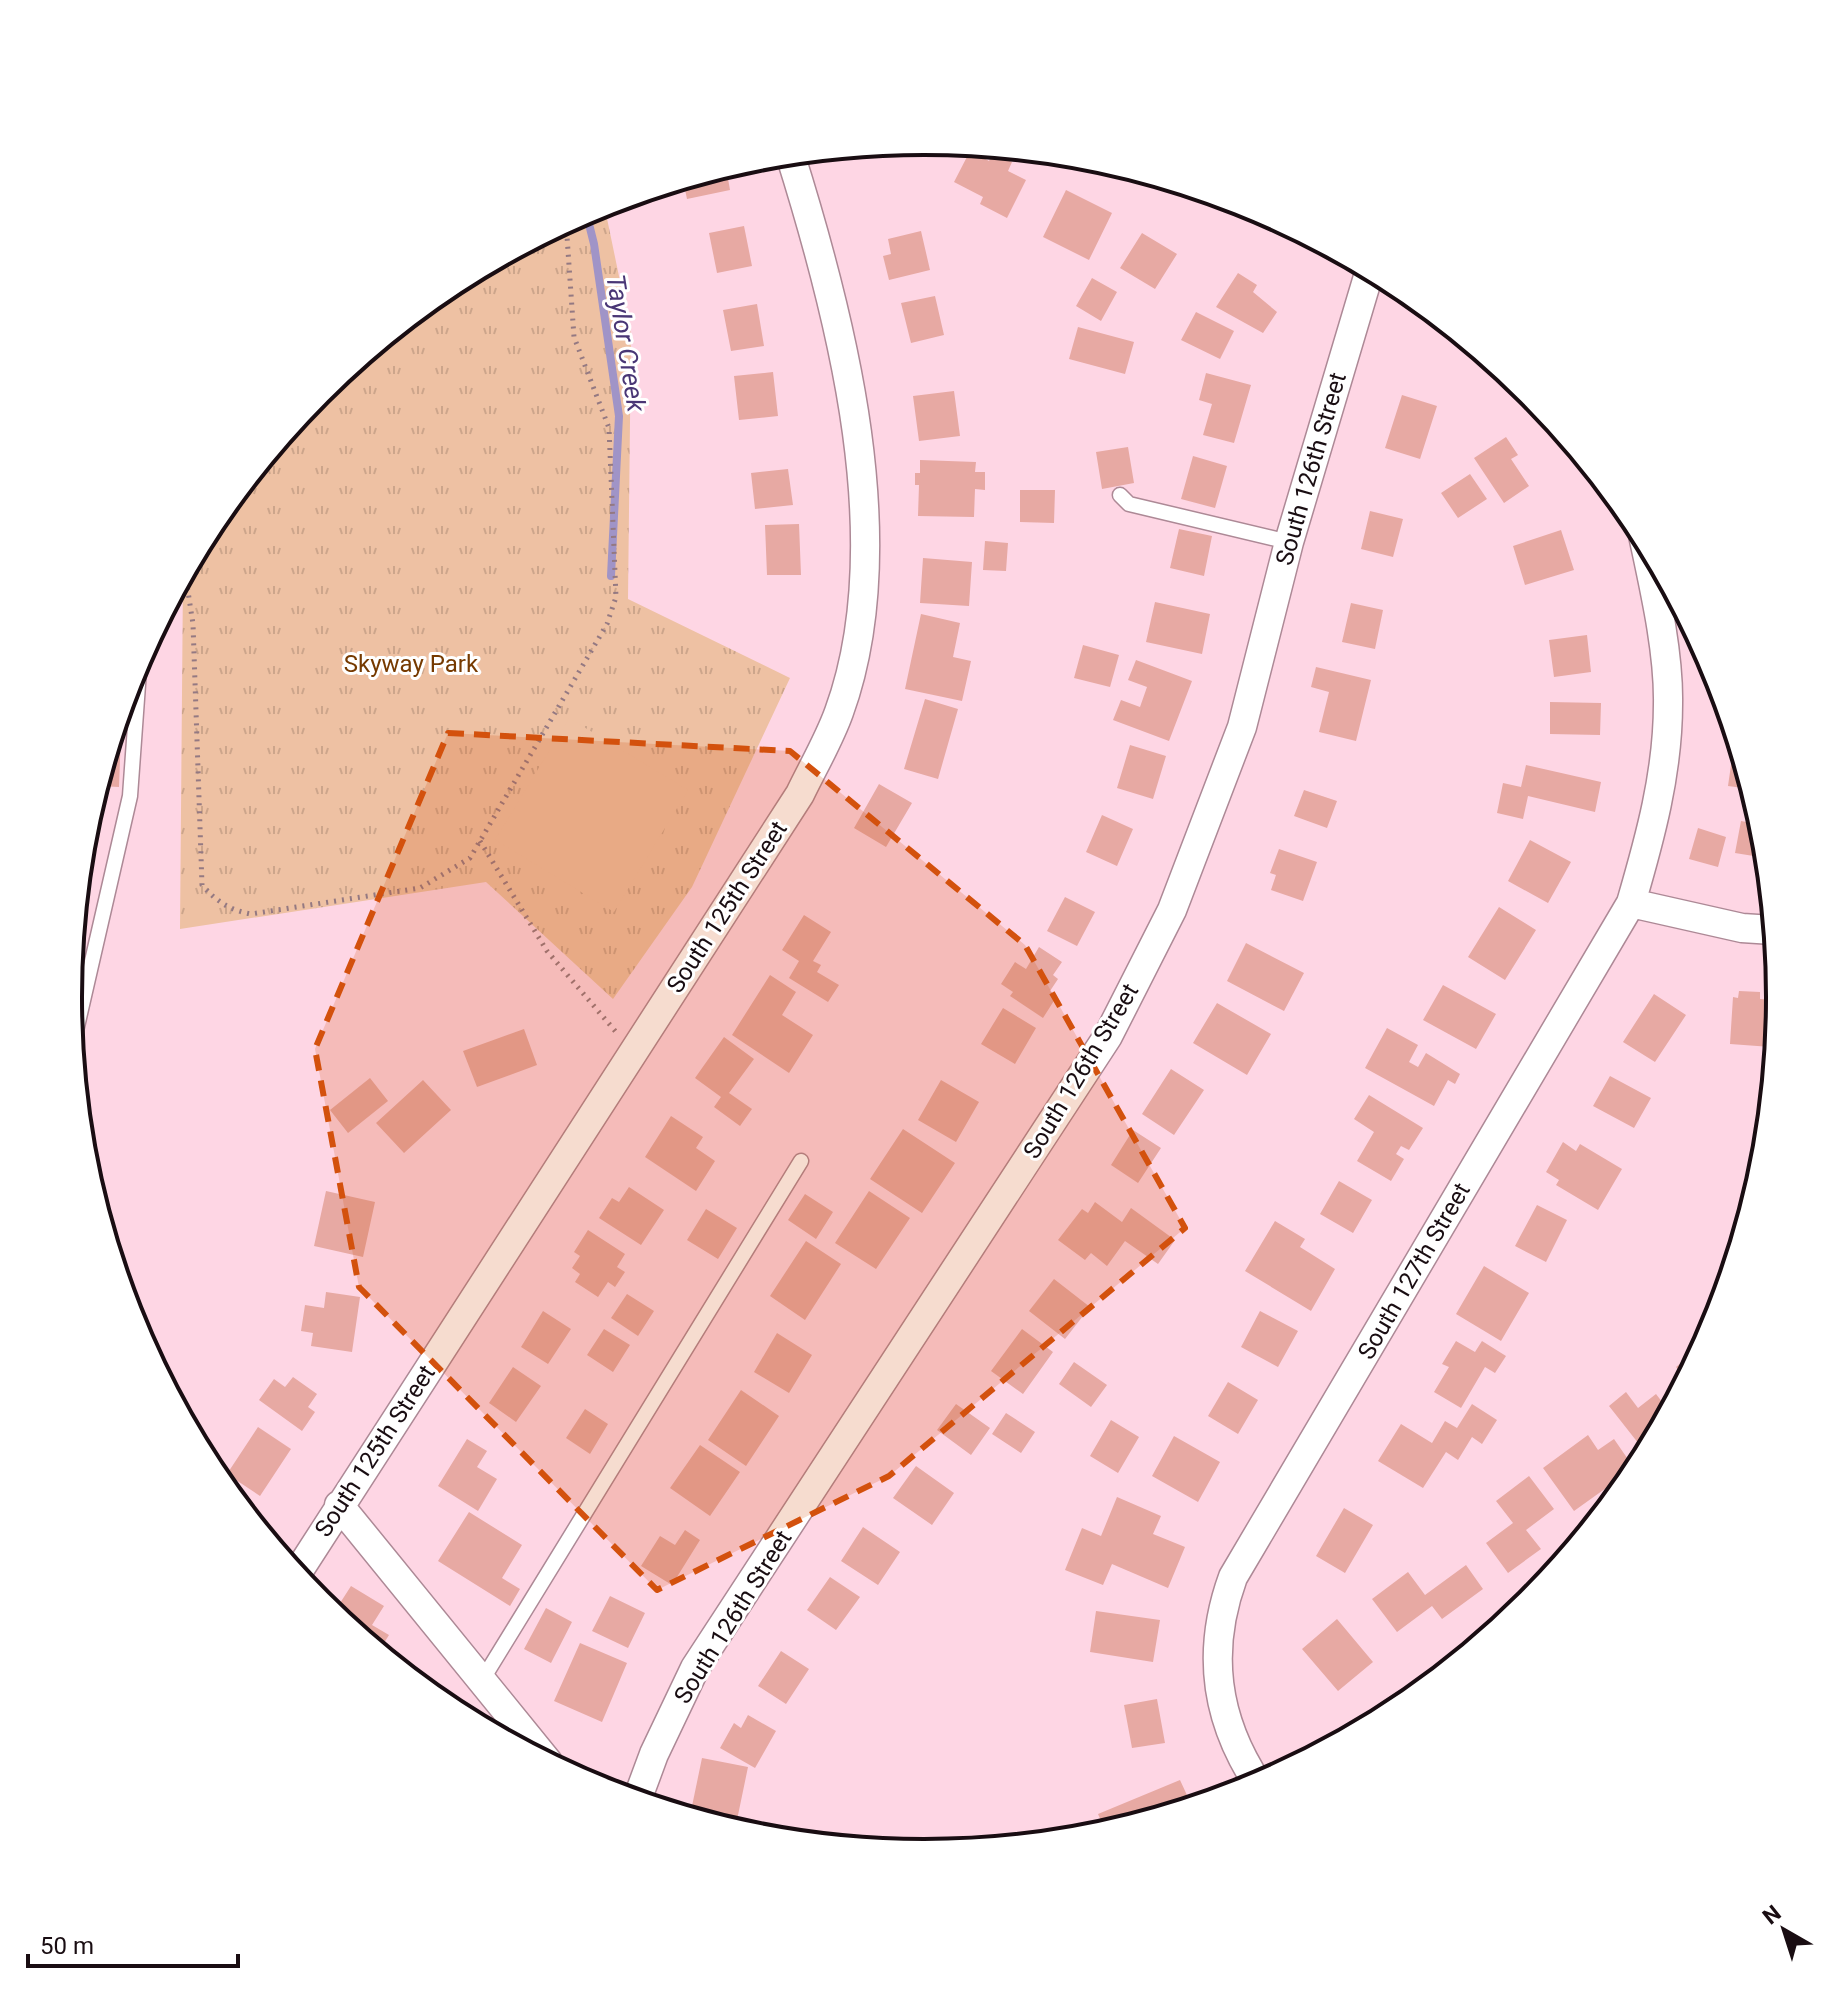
<svg xmlns="http://www.w3.org/2000/svg" width="1848" height="1994" viewBox="0 0 1848 1994" font-family="Roboto,sans-serif">
<style>
.grass{fill:url(#grass-tufts)}
.pitch{fill:#eec1a3}
.lines{fill:none;stroke-linecap:round;stroke-linejoin:round}
.stream{stroke:#a094c7;stroke-width:8}
.building{fill:#e7a9a3}
.service-casing{stroke:#ad8996;stroke-width:17}
.minor-casing{stroke:#ad8996;stroke-width:31}
.path{stroke:#947982;stroke-width:5;stroke-dasharray:2 6;stroke-linecap:butt}
.service{stroke:#fff;stroke-width:14}
.minor{stroke:#fff;stroke-width:28}
.marked{fill:#d3510d;fill-opacity:0.2;stroke:#d3510d;stroke-width:6;stroke-dasharray:16 10;stroke-linejoin:round}
.labels{text-anchor:middle;stroke-width:6;stroke-linejoin:round;paint-order:stroke}
.street-label{font-size:24px;fill:#190d12;stroke:#fff}
.park-label{font-size:24px;fill:#763a00;stroke:#fff}
.water-label{font-size:26px;font-style:italic;fill:#493675;stroke:#fff}
.rim{fill:none;stroke:#190d12;stroke-width:4}
</style>
<defs>
<pattern id="grass-tufts" width="24" height="20" patternUnits="userSpaceOnUse" patternTransform="scale(2)"><rect width="24" height="20" fill="#eec1a3"/><path d="M3 7l-1-3M5 7V3M7 7l1-3M15 17l-1-3M17 17v-4M19 17l1-3" fill="none" stroke="#cca58b"/></pattern>
</defs>
<rect width="100%" height="100%" fill="#fed6e4"/>
<!-- grass -->
<path class="grass" d="M604,204l27,130 -3,265 162,79 -98,209 -79,112 -127,-117 -306,47 3,-353 30,-55 106,-130 130,-106z"/>
<!-- pitch -->
<path class="pitch" d="M332,381l7,23 -40,12z
M569,718l119,72 -74,122 -119,-72z"/>
<g class="lines">
<!-- stream -->
<path class="stream" d="M586,212l8,32 25,172 -8,160"/>
</g>
<!-- building -->
<path class="building" d="M970,151l19,10 4,-8 19,9 -4,9 18,9 -19,38 -27,-14 3,-7 -29,-15z
M726,167l4,23 -43,9 -4,-19z
M1066,190l46,23 -23,47 -46,-23z
M744,226l8,40 -35,7 -8,-40z
M921,231l9,39 -41,10 -6,-24 8,-2 -3,-15z
M1142,233l35,21 -22,35 -35,-21z
M1238,273l19,12 -4,7 24,20 -14,21 -47,-26z
M1092,278l25,14 -16,29 -25,-15z
M935,296l9,39 -33,8 -10,-40z
M757,304l7,42 -33,5 -8,-41z
M1196,312l38,19 -14,28 -39,-19z
M1078,327l56,15 -9,32 -56,-15z
M773,372l5,44 -39,4 -5,-44z
M1206,373l45,12 -17,58 -31,-8 9,-31 -13,-4z
M954,391l6,45 -41,5 -6,-45z
M1402,395l35,11 -17,53 -35,-11z
M1506,437l12,18 -7,4 18,27 -25,17 -30,-45z
M1128,447l6,36 -32,6 -6,-37z
M1193,456l34,10 -12,42 -34,-9z
M920,460l56,2 -1,10h10v18l-10,-1 -1,28 -56,-1 1,-31h-4v-12h5z
M788,469l5,36 -38,4 -4,-36z
M1470,474l17,25 -29,19 -17,-25z
M1020,490h35l-1,33 -34,-1z
M1370,511l33,8 -10,38 -32,-8z
M799,524l2,51h-34l-2,-50z
M1179,529l33,7 -8,40 -34,-8z
M1561,530l13,40 -49,15 -12,-39z
M985,541l23,2 -2,28 -23,-1z
M923,558l49,4 -3,44 -49,-3z
M1155,602l55,12 -8,40 -56,-12z
M1351,603l32,7 -8,39 -33,-7z
M921,614l39,9 -7,34 18,4 -9,40 -57,-12z
M1587,635l4,37 -37,5 -5,-37z
M1083,645l36,10 -9,32 -36,-9z
M1136,660l56,21 -23,60 -56,-21 8,-20 19,7 7,-20 -19,-7z
M1316,667l55,13 -15,61 -37,-9 10,-40 -18,-5z
M925,699l33,10 -20,70 -34,-10z
M1550,702l51,1 -1,32 -50,-1z
M122,705l-3,82 -21,-1z
M1130,745l36,11 -13,43 -36,-11z
M1733,751l7,1 11,37 -23,-3z
M1526,765l75,17 -6,30 -67,-16 -5,23 -26,-6 6,-30 18,4z
M879,784l33,19 -26,44 -32,-19z
M1304,790l33,11 -10,27 -33,-12z
M95,797l11,2 -29,131 8,-100z
M1102,815l31,14 -16,37 -31,-14z
M1741,821l21,4 4,33 -31,-5z
M1698,828l28,9 -8,30 -29,-8z
M1530,840l41,22 -23,41 -40,-22z
M1279,849l38,13 -14,39 -32,-11 5,-15 -6,-2z
M1065,897l30,15 -18,34 -30,-15z
M1499,907l37,23 -31,50 -37,-23z
M804,915l27,17 -18,29 8,4 -4,7 22,13 -11,17 -39,-24 10,-17 -17,-11z
M1246,943l58,30 -20,38 -57,-30z
M1039,947l23,15 -9,13 5,4 -8,12 7,5 -14,22 -33,-22 3,-4 -12,-8 14,-22 11,7z
M770,975l26,17 -14,23 31,20 -24,38 -57,-38z
M1443,985l53,29 -20,35 -53,-29z
M1739,991l21,1v7l14,1 -3,47 -41,-3 3,-47 5,1z
M1654,994l32,21 -31,47 -32,-20z
M1217,1003l54,31 -24,41 -54,-32z
M1003,1008l33,20 -21,36 -34,-20z
M1387,1028l31,17 -9,17 9,5 8,-14 34,21 -5,10 -7,-4 -14,26 -69,-38z
M524,1029l13,36 -60,22 -14,-36z
M724,1037l30,22 -25,34 23,16 -12,17 -26,-19 7,-10 -26,-19z
M1171,1069l33,21 -30,45 -32,-21z
M1610,1076l41,22 -17,30 -41,-22z
M370,1078l18,23 -40,32 -18,-23z
M423,1080l28,30 -47,43 -28,-30z
M941,1080l38,22 -23,40 -38,-22z
M1369,1095l54,33 -14,22 -8,-4 -5,8 8,5 -13,22 -34,-20 17,-29 -20,-13z
M671,1116l32,21 -7,11 19,13 -19,30 -51,-34z
M903,1129l52,34 -33,50 -52,-34z
M1133,1130l28,18 -23,35 -27,-18z
M1563,1142l13,9 4,-7 42,25 -24,41 -42,-25 3,-5 -13,-8z
M1339,1181l33,19 -19,33 -33,-19z
M629,1187l35,23 -23,35 -42,-27 13,-20 7,4z
M326,1191l49,11 -12,55 -49,-11z
M869,1191l41,27 -34,51 -41,-26z
M805,1194l28,18 -17,27 -28,-19z
M1095,1202l27,20 9,-14 44,32 -17,24 -33,-23 -18,25 -16,-13 -6,7 -27,-20 24,-31 6,4z
M1537,1205l30,15 -21,42 -31,-16z
M706,1209l31,19 -19,31 -31,-19z
M1275,1221l30,18 -5,8 35,22 -24,42 -66,-40z
M588,1230l37,24 -8,13 8,5 -10,15 -7,-5 -10,15 -23,-15 5,-8 -8,-6 8,-12 -6,-4z
M806,1241l35,23 -36,56 -35,-24z
M1484,1266l45,27 -28,48 -45,-27z
M1054,1279l36,28 -25,32 -36,-28z
M326,1292l34,5 -8,55 -41,-6 2,-13 -12,-2 4,-26 19,3z
M627,1294l27,17 -16,25 -27,-18z
M543,1311l28,18 -23,35 -27,-17z
M1260,1311l38,20 -20,36 -37,-20z
M604,1329l26,16 -17,27 -26,-17z
M1022,1329l31,23 -30,42 -32,-23z
M777,1333l35,22 -23,38 -35,-21z
M1456,1341l19,11 7,-11 24,15 -11,17 -10,-6 -24,41 -27,-16 15,-25 -7,-3z
M1705,1344l-2,2 -17,33 -10,-12z
M1074,1362l33,23 -16,22 -32,-23z
M513,1367l28,19 -25,36 -27,-19z
M293,1377l24,17 -9,13 7,5 -13,19 -43,-31 15,-21 11,8z
M1228,1382l30,18 -20,34 -30,-18z
M741,1390l38,26 -33,50 -38,-26z
M1626,1392l12,16 18,-14 13,17 -23,42 -37,-47z
M956,1404l34,24 -19,27 -34,-25z
M1472,1404l25,16 -15,24 -10,-7 -14,23 -12,-8 -23,36 -45,-27 23,-37 31,19 13,-22 12,7z
M585,1409l23,15 -18,30 -24,-16z
M1006,1413l29,19 -14,21 -29,-19z
M1111,1420l28,17 -21,36 -28,-17z
M258,1427l33,22 -31,47 -33,-22z
M1588,1435l10,15 16,-11 20,29 -60,43 -31,-43z
M1174,1436l46,26 -22,40 -46,-26z
M467,1439l20,12 -10,16 20,12 -19,32 -40,-25z
M700,1445l40,27 -30,44 -40,-28z
M916,1466l38,27 -22,32 -39,-27z
M1529,1476l25,33 -28,21 15,19 -33,24 -22,-30 27,-20 -17,-22z
M230,1494l23,13 -5,9z
M1117,1497l44,19 -8,18 32,13 -17,41 -56,-24 -9,21 -38,-15 17,-42 19,8z
M1344,1508l29,17 -28,48 -29,-17z
M469,1512l53,33 -20,33 18,11 -10,17 -72,-45z
M863,1527l37,25 -22,33 -37,-24z
M685,1530l15,10 -28,45 -31,-19 19,-30 15,9z
M1466,1565l17,24 -41,30 -10,-13 -35,26 -25,-33 36,-27 17,23z
M830,1577l30,20 -24,33 -29,-20z
M351,1586l33,20 -12,19 17,10 -10,16 -46,-37z
M610,1596l35,17 -17,35 -36,-17z
M546,1608l26,14 -21,41 -27,-14z
M1096,1611l64,9 -7,42 -63,-10z
M1337,1619l36,43 -35,29 -36,-42z
M580,1643l47,20 -25,59 -48,-21z
M781,1651l28,18 -23,35 -28,-18z
M1157,1699l8,44 -33,5 -8,-43z
M748,1715l28,16 -21,37 -35,-20 14,-25 7,5z
M702,1758l46,9 -11,53 -46,-9z
M1180,1780l12,26 -86,26 -8,-18z"/>
<g class="lines">
<!-- service casing -->
<g class="service-casing">
<path id="service" d="M1120,495l9,9 160,38
M73,1044l57,-248 10,-139
M481,1682l320,-521"/>
</g>
<!-- minor casing -->
<g class="minor-casing">
<path id="minor" d="M1631,903c19,-65 37,-130 37,-199 1,-53 -14,-117 -25,-169
M339,1505l209,257
M296,1575l504,-781c13,-27 29,-54 39,-82 61,-168 3,-393 -49,-558
M1258,1784c-43,-65 -52,-133 -25,-207l398,-674 111,25 31,2
M637,1800l17,-46 41,-86 413,-632 64,-126 70,-183 47,-185 81,-272"/>
</g>
<!-- path -->
<path class="path" d="M185,572l8,52 9,261c14,16 27,25 49,29l169,-26 50,-30 137,-234 9,-27 -7,-169 -35,-91 -8,-115
M480,841l67,110 69,81"/>
<!-- service -->
<use href="#service" class="service"/>
<!-- minor -->
<use href="#minor" class="minor"/>
</g>
<!-- marked area -->
<path class="marked" d="M448,733l342,18 235,194 160,283 -296,248 -232,114 -298,-303 -44,-238z"/>
<g class="labels">
<!-- street labels -->
<g class="street-label">
<text transform="translate(1311 469) rotate(-74)" y="8">South 126th Street</text>
<text transform="translate(727 907) rotate(-57)" y="8">South 125th Street</text>
<text transform="translate(1081 1071) rotate(-59)" y="8">South 126th Street</text>
<text transform="translate(1414 1271) rotate(-60)" y="8">South 127th Street</text>
<text transform="translate(375 1451) rotate(-57)" y="8">South 125th Street</text>
<text transform="translate(733 1617) rotate(-58)" y="8">South 126th Street</text>
</g>
<!-- park labels -->
<g class="park-label">
<text x="411" y="672">Skyway Park</text>
</g>
<!-- water labels -->
<g class="water-label">
<text transform="translate(626 343) rotate(81)" y="9">Taylor Creek</text>
</g>
</g>
<!-- crop -->
<path d="M0 0H1848V1994H0ZM82 997a842 842 0 1 1 1684 0a842 842 0 1 1-1684 0Z" fill="#fff" fill-rule="evenodd"/>
<path class="rim" d="M82 997a842 842 0 1 1 1684 0a842 842 0 1 1-1684 0Z"/>
<!-- north arrow -->
<g transform="translate(1784 1930) rotate(321)" stroke="#ffffff" stroke-width="6" paint-order="stroke">
<path d="M0-6L14 30L0 20L-14 30Z" fill="#190d12"/>
<text y="-12" font-size="22" font-weight="bold" text-anchor="middle" fill="#190d12">N</text>
</g>
<!-- scale -->
<path d="M28 1954v12h210v-12" fill="none" stroke="#190d12" stroke-width="4"/>
<text x="40" y="1954" font-size="24" fill="#190d12" stroke="#ffffff" stroke-width="6" paint-order="stroke">50 m</text>
</svg>
